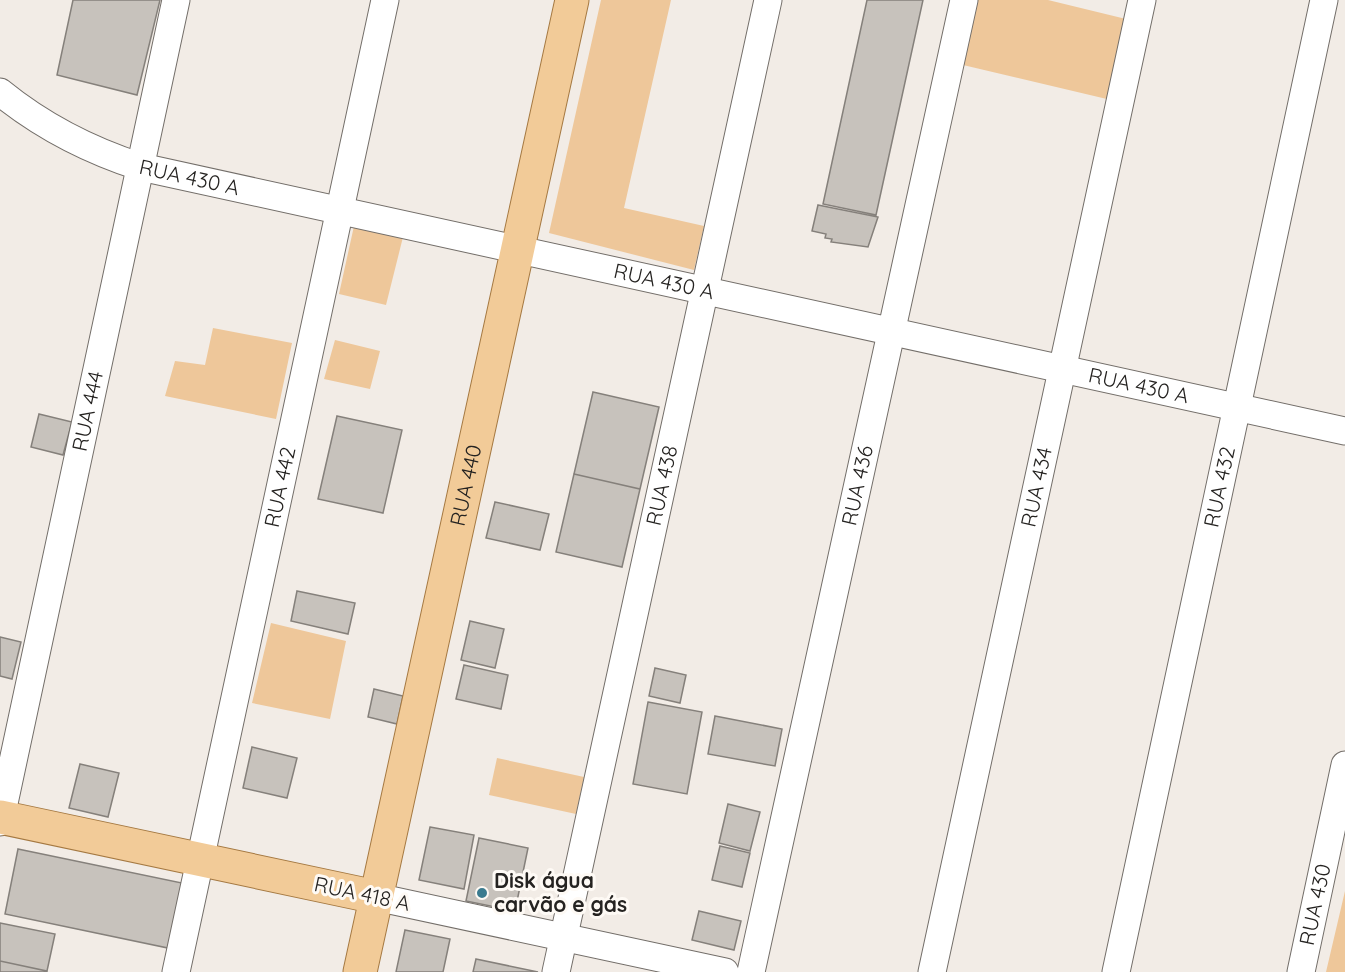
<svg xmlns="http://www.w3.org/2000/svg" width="1345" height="972" viewBox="0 0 1345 972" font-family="Quicksand,sans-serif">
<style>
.green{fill:#eec79a}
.building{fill:#c7c2bc;stroke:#85807b;stroke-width:1.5}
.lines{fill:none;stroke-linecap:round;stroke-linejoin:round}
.minor-casing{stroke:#736e69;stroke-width:29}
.major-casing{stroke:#a57942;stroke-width:35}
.minor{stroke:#fff;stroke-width:27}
.major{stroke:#f2cb98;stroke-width:33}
.poi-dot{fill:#3b7b8f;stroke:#fefaf5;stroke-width:2}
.labels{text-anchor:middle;stroke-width:6;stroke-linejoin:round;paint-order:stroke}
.street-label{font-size:21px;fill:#252321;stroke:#fefaf5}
.poi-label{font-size:21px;font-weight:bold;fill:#252321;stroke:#fefaf5;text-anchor:start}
</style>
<rect width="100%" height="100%" fill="#f2ece6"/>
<!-- green -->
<path class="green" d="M601,0h70l-47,208 80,18 -10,44 -145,-37z
M976,0h72l78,19 -15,81 -148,-35z
M354,226l49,11 -17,68 -47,-11z
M213,328l79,15 -16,76 -111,-23 10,-35 30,4z
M335,340l45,11 -10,38 -46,-10z
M271,623l75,18 -16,78 -78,-16z
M497,758l87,19 -8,37 -87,-19z
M1345,891v81h-19z"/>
<!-- building -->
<path class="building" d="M73,0h87l-23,95 -80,-20z
M867,0h56l-47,215 -53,-11z
M818,205l60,12 -10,30 -37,-5 1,-3 -7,-1 1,-4 -14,-3z
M593,392l66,15 -19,82 -66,-15z
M39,414l33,8 -9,33 -32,-8z
M337,416l65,14 -19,83 -65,-14z
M574,474l66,15 -18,78 -66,-15z
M495,502l54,12 -9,36 -54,-12z
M297,591l58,12 -7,31 -57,-13z
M470,621l34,8 -9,39 -34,-8z
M0,637l21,5 -9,37 -12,-3z
M464,665l44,10 -7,34 -45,-10z
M655,668l31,7 -6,28 -31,-7z
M374,689l29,7 -6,28 -29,-7z
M648,702l54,10 -15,82 -54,-10z
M715,716l67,13 -7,37 -67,-12z
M252,747l45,11 -10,40 -44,-10z
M80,764l39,9 -11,44 -39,-9z
M728,804l32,8 -10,39 -31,-8z
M430,827l44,8 -10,54 -45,-9z
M479,838l49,10 -13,63 -49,-10z
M720,846l30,7 -8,34 -30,-7z
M18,849l164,34 -14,65 -163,-34z
M699,911l42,10 -7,29 -42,-10z
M0,923l55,11 -8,37 -47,-10z
M405,930l45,9 -7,33h-47z
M476,959l62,13h-65z
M0,961l47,10v1h-47z"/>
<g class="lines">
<!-- minor casing -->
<g class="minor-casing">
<g id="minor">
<path id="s1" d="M0,92c43,35 88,58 141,75l1204,264"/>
<path id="s2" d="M0,822l176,-822"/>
<path d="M376,897l349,75"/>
<path id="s3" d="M176,972l209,-972"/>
<path id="s4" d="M556,972l212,-972"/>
<path id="s5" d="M751,972l213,-972"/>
<path id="s6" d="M932,972l210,-972"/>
<path id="s7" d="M1116,972l208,-972"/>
<path id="s8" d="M1301,972l44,-207"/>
</g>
</g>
<!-- major casing -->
<g class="major-casing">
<g id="major">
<path d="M0,817l376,80"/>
<path id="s9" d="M360,972l212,-972"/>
</g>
</g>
<!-- minor -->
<use href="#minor" class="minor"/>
<!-- major -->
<use href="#major" class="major"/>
</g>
<!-- markers -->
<circle class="poi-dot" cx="482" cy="893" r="6"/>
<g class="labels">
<!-- street labels -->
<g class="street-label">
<text dy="7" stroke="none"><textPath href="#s1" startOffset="210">RUA 430 A</textPath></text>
<text dy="7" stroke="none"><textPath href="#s1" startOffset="696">RUA 430 A</textPath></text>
<text dy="7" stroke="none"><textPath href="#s1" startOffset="1182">RUA 430 A</textPath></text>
<text dy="7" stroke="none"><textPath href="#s2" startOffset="420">RUA 444</textPath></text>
<text dy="7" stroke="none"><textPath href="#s3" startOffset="496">RUA 442</textPath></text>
<text dy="7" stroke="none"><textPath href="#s9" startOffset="498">RUA 440</textPath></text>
<text dy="7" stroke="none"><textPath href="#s4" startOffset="498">RUA 438</textPath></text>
<text dy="7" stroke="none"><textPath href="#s5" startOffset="498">RUA 436</textPath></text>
<text dy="7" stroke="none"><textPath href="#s6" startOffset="496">RUA 434</textPath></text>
<text dy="7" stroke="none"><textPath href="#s7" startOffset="496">RUA 432</textPath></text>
<text transform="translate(362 894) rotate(12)" y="7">RUA 418 A</text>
<text dy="7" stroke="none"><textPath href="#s8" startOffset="69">RUA 430</textPath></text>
</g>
<!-- poi labels -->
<g class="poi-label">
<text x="494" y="888">Disk água<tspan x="494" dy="24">carvão e gás</tspan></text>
</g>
</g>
</svg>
